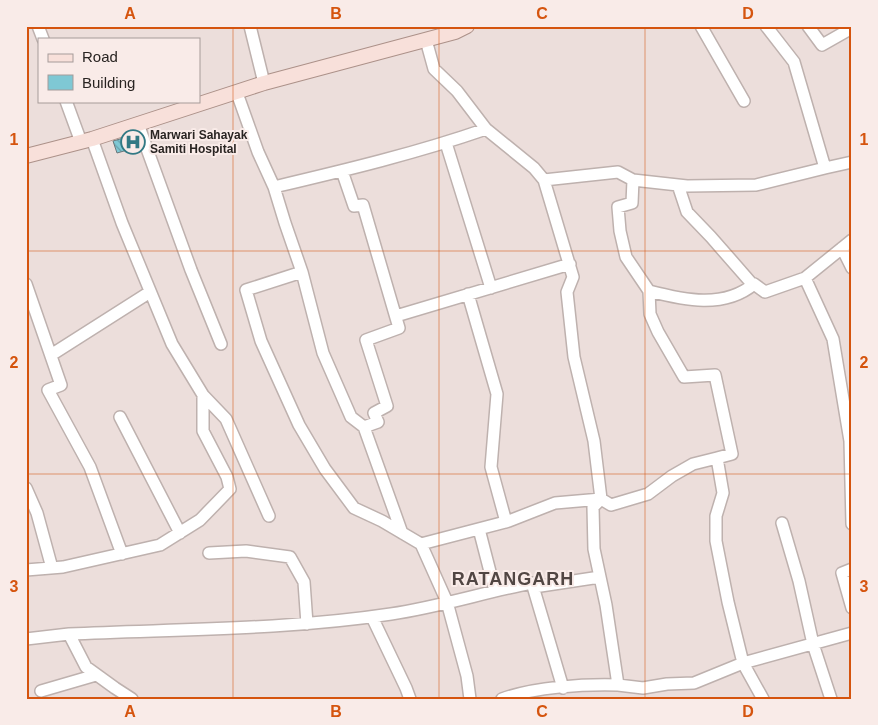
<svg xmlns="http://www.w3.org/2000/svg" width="878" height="725" viewBox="0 0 878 725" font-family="Helvetica,sans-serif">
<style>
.building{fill:url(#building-back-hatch);stroke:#6a777a}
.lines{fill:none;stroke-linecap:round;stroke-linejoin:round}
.minor-casing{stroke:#beb1ae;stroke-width:14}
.major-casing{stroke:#ac9189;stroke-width:16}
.minor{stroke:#fff;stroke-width:11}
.major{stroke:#f8e0da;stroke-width:14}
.grid{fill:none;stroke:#d5540e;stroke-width:1;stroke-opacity:0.55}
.labels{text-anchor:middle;stroke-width:4;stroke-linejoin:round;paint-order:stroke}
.poi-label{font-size:12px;font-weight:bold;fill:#292422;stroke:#f9ebe8;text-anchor:start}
.district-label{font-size:18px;font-weight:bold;letter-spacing:1px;fill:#514643;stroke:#f9ebe8}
.neatline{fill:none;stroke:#d5540e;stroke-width:2}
.grid-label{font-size:16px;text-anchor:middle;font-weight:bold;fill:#d5540e}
</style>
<defs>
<pattern id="building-back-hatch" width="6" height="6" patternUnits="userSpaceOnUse" patternTransform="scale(1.25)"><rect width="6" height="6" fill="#7fc8d4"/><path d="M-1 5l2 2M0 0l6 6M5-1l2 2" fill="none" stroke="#68a2ac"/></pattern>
</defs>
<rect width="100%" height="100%" fill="#ecdedb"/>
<!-- building -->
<path class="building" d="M134,135l4,12 -21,6 -4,-12z"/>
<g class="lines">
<!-- minor casing -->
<g class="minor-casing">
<path id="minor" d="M38,26l5,13
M250,26l14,57
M701,26l43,75
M766,26l28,36 31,106 27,-6
M808,26l14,19 30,-17
M426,40l8,29 23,22 29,38 48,39 10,12 74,-8 15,8 54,6 69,-1 69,-17
M237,93l21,59 16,35 11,36 17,49 -56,18 15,51 38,84 26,44 29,39 28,13 39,23
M66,101l15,41
M138,124l53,146 30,74
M446,143l45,145
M342,171l12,35 9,-1 36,123 -33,12 21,66 -13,7 4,9 -14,5
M544,180l29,97 -6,15 7,65 20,84 7,58 -8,8 1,42 12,56 12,80 25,3 24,-4 27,-1 49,-20 -15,-61 -12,-61v-25l7,-23 -6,-35 15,-4 -17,-79 -31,2 -26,-45 -8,-18 -1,-23 -23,-34 -6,-26 -2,-24 14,-4 1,-23
M678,185l9,27 24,25 42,48
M274,187c72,-17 143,-34 212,-58
M852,240l-47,38 28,61 17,102 2,83
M842,248l10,20
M302,272l21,81 28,64 13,10 38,106
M26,284l35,101 -13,5 42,77 32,87
M649,291c35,9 75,18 105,-7l11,8 40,-14
M468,294l29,100 -6,73 15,55
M396,316l174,-52
M51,355l99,-63
M203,395l23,24 43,97
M120,417l60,116
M26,488l11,25 15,55
M782,523l17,58 14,63 18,55
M479,529l16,62
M209,553l37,-2 44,6 14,25 3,42
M852,569l-10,4 10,35
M26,570l37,-3 97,-22 40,-25 30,-31 -3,-12 -24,-46v-36l-31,-51 -50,-121 -30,-84
M534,587l66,-10
M372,617l34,71 4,11
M69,634c108,-5 216,-4 322,-20 48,-7 94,-22 141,-31l31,105
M26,639l43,-5 17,33 29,21 17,11
M41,691l55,-16
M470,699l-3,-23 -20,-74 -26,-58 88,-23 46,-18 46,-4 10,6 37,-11 24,-18 21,-12 24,-6
M502,699c32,-12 82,-15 116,-14
M763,699l-20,-36 109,-30"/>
</g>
<!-- major casing -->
<g class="major-casing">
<path id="major" d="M26,156l66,-17 172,-56 191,-51 12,-6"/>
</g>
<!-- minor -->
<use href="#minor" class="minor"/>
<!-- major -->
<use href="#major" class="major"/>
</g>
<!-- grid -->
<path class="grid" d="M233,26v673M439,26v673M645,26v673M26,251h826M26,474h826"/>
<!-- icons -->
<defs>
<g id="hospital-ring" transform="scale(1.25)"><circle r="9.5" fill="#f9ebe8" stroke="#327984" stroke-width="1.5"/><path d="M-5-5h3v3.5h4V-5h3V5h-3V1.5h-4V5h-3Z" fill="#327984"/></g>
</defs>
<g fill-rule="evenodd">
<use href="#hospital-ring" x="133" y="142"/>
</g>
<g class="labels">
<!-- poi labels -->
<g class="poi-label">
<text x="150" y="139">Marwari Sahayak<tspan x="150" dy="14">Samiti Hospital</tspan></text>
</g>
<!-- district labels -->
<g class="district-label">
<text x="513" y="585">RATANGARH</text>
</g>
</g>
<!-- border -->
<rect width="878" height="725" fill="none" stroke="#f9ebe8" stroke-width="55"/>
<!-- legend -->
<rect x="38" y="38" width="162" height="65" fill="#f9ebe8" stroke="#a69b99"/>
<rect x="48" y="54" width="25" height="8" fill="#f8e0da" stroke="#a69b99"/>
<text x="82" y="62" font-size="15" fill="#292422">Road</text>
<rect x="48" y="75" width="25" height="15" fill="#7fc8d4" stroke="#a69b99"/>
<text x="82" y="88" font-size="15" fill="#292422">Building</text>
<rect x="28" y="28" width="822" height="670" class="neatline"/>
<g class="grid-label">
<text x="130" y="19">A</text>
<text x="336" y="19">B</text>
<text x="542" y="19">C</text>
<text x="748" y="19">D</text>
<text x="14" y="145">1</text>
<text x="864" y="145">1</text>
<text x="14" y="368">2</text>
<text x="864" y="368">2</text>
<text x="14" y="592">3</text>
<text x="864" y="592">3</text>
<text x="130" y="717">A</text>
<text x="336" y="717">B</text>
<text x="542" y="717">C</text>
<text x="748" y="717">D</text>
</g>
</svg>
